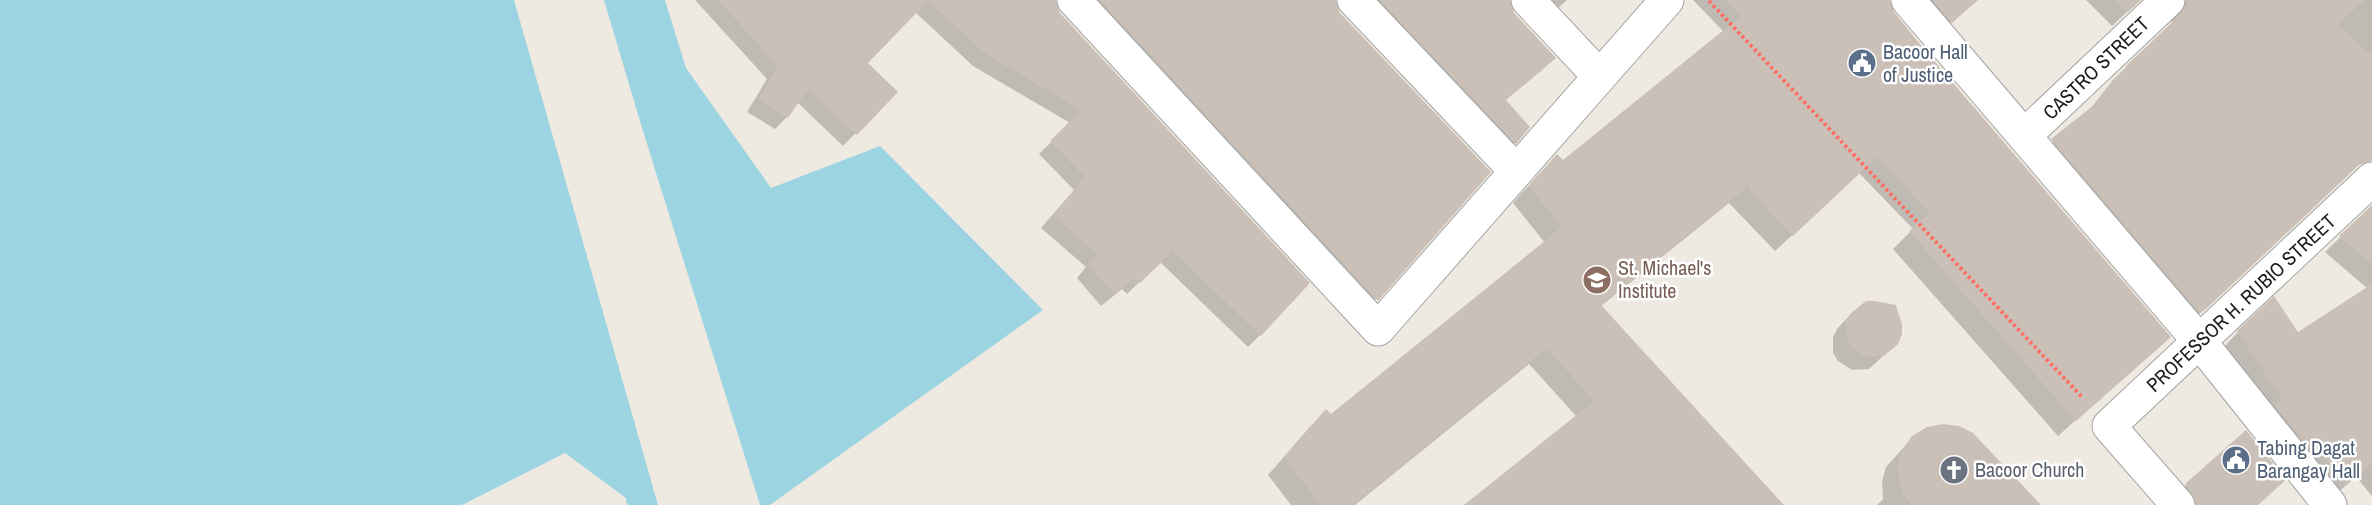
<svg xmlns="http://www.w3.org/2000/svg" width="2372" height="505" viewBox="0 0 2372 505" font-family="'Archivo Narrow',sans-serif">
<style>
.water{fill:#9dd4e1}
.shadow{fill:#0003}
.building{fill:#cbc0b7}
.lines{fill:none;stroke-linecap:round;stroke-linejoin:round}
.street-casing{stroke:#a4a4a4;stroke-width:35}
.path{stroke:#ff6e63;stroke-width:4;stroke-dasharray:3 3;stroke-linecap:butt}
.street{stroke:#fff;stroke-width:33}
.labels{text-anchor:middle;stroke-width:5;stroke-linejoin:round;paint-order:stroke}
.service-label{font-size:20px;fill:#4e5e75;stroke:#fff;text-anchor:start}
.street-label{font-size:20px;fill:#1d1d1d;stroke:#fff}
.education-label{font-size:20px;fill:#785e54;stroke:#fff;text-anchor:start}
.worship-label{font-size:20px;fill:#5b616d;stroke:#fff;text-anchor:start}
</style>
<rect width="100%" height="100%" fill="#efeae1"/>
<!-- water -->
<path class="water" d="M0,0h514l144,505h-31l-1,-7 -61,-45 -103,52h-462z
M604,0h61l21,68 85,120 109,-42 163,164 -273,195h-10l-118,-377z"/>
<!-- shadow -->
<path class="shadow" d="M695,0h359v4l206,331 -12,12 -88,-85 -33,32 -5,-5 -21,17 -24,-28 9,-11 -45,-39 33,-38 -35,-36 31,-31 -97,-57 -58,-54 -50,51 31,29 -53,54 -46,-44 -10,15 -12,12 -28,-17 20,-33z
M1076,0h258l5,14 150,158 -125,140z
M1356,0h152v4l34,66 -38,31 11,42 -12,12z
M1530,0h37l-20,18z
M1693,0h195l4,13 277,324 -111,99 -165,-187 20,-20 -54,-56 -84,78 -46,-48 -128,103 181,199h-315l110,-88 -48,-53 -174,141h-64l-23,-30 41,-47 17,-17 5,5 214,-173 -32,-40 27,-30 17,-17 6,6 161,-130z
M1898,0h80l-44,38z
M2086,0h54l-28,26z
M2165,0h207v151l-181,171 -153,-167 49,-42 26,-33 55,-52 4,-7v-11z
M2372,207v289l-16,-19 -26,22 -107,-151 15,-16 60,2 70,-45 -43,-37z
M1851,314l46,29 -28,26 -17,1 -14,-9 -5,-8v-16l4,-8z
M2246,432l38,48 -17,17 -9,8h-87l-2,-3 17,-17z
M1913,437l125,68h-161l6,-6 -1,-18 4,-14z"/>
<!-- building -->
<path class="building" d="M718,0h338l4,13 250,270 -49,53 -88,-85 -33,32 -5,-5 -20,16 -27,-29 9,-11 -44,-39 32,-38 -35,-36 31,-31 -95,-56 -58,-53 -60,62 30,29 -41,43 -49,-46 -20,29 -30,-19 20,-33z
M1100,0h236l4,13 151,159 -113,129z
M1380,0h130l4,13 42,45 -50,42 24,27 -14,17z
M1726,0h164l4,12 29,36 248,289 -95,84 -167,-190 21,-19 -53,-55 -84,79 -46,-49 -146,118 183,200h-320l130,-104 -47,-53 -194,157h-32l-37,-48 42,-48 5,5 231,-187 -33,-41 28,-32 6,6 178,-144z
M1933,0h44l-25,23z
M2115,0h26l-13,12z
M2186,0h178l-26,25 34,31v105l-13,4 -152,143 -7,5 -149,-174 43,-34 34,-41 53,-50 5,-8z
M2372,205v59l-33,-28z
M2372,284v179l-26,22 -27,-34 -5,4 -39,-50 7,-6 -45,-68 37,-35 24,36z
M1866,301h9l21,4 6,20v9l-4,10 -13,11 -19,2 -14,-10 -5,-8 -1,-18 5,-8z
M1943,424l16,2 14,7 68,72h-130l-8,-12 -4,-16 -1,-14 5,-14 9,-13 15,-9z
M2246,430l40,50 -29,25h-61l-4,-12 -7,-9z"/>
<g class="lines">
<!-- street casing -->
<g class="street-casing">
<path id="street" d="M1074,0l304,329 289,-329
M1354,0l162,171
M1528,0l71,76
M1908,0l292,342 130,163
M2024,136l144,-136
M2178,505l-69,-79 263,-247"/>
</g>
<!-- path -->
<path class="path" d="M1709,1l373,396"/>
<!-- street -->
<use href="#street" class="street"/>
</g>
<!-- icons -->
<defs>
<g id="civic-disc" transform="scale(1.5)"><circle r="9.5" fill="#5c6f8a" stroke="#fff"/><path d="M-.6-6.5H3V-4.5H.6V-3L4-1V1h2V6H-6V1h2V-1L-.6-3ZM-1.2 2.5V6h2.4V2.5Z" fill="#fff"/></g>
<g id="school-disc" transform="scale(1.5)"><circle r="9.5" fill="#8d6e63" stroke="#fff"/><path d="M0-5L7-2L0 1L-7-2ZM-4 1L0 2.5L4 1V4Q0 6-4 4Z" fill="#fff"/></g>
<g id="church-disc" transform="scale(1.5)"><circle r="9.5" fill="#6b7280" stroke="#fff"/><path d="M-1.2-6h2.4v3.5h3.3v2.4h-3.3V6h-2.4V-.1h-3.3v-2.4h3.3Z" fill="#fff"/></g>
</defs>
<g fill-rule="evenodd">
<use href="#civic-disc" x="1862" y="63"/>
<use href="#school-disc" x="1597" y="280"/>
<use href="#civic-disc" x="2236" y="460"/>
<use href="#church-disc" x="1954" y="470"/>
</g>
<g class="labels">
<!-- service labels -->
<g class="service-label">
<text x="1883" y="59">Bacoor Hall<tspan x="1883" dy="23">of Justice</tspan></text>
<text x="2257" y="455">Tabing Dagat<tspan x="2257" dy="23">Barangay Hall</tspan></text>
</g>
<!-- street labels -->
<g class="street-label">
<text transform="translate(2096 68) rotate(-44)" y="7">CASTRO STREET</text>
<text transform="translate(2241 303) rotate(-43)" y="7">PROFESSOR H. RUBIO STREET</text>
</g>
<!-- education labels -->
<g class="education-label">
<text x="1618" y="275">St. Michael's<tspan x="1618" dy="23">Institute</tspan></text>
</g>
<!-- worship labels -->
<g class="worship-label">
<text x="1975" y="477">Bacoor Church</text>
</g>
</g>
</svg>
